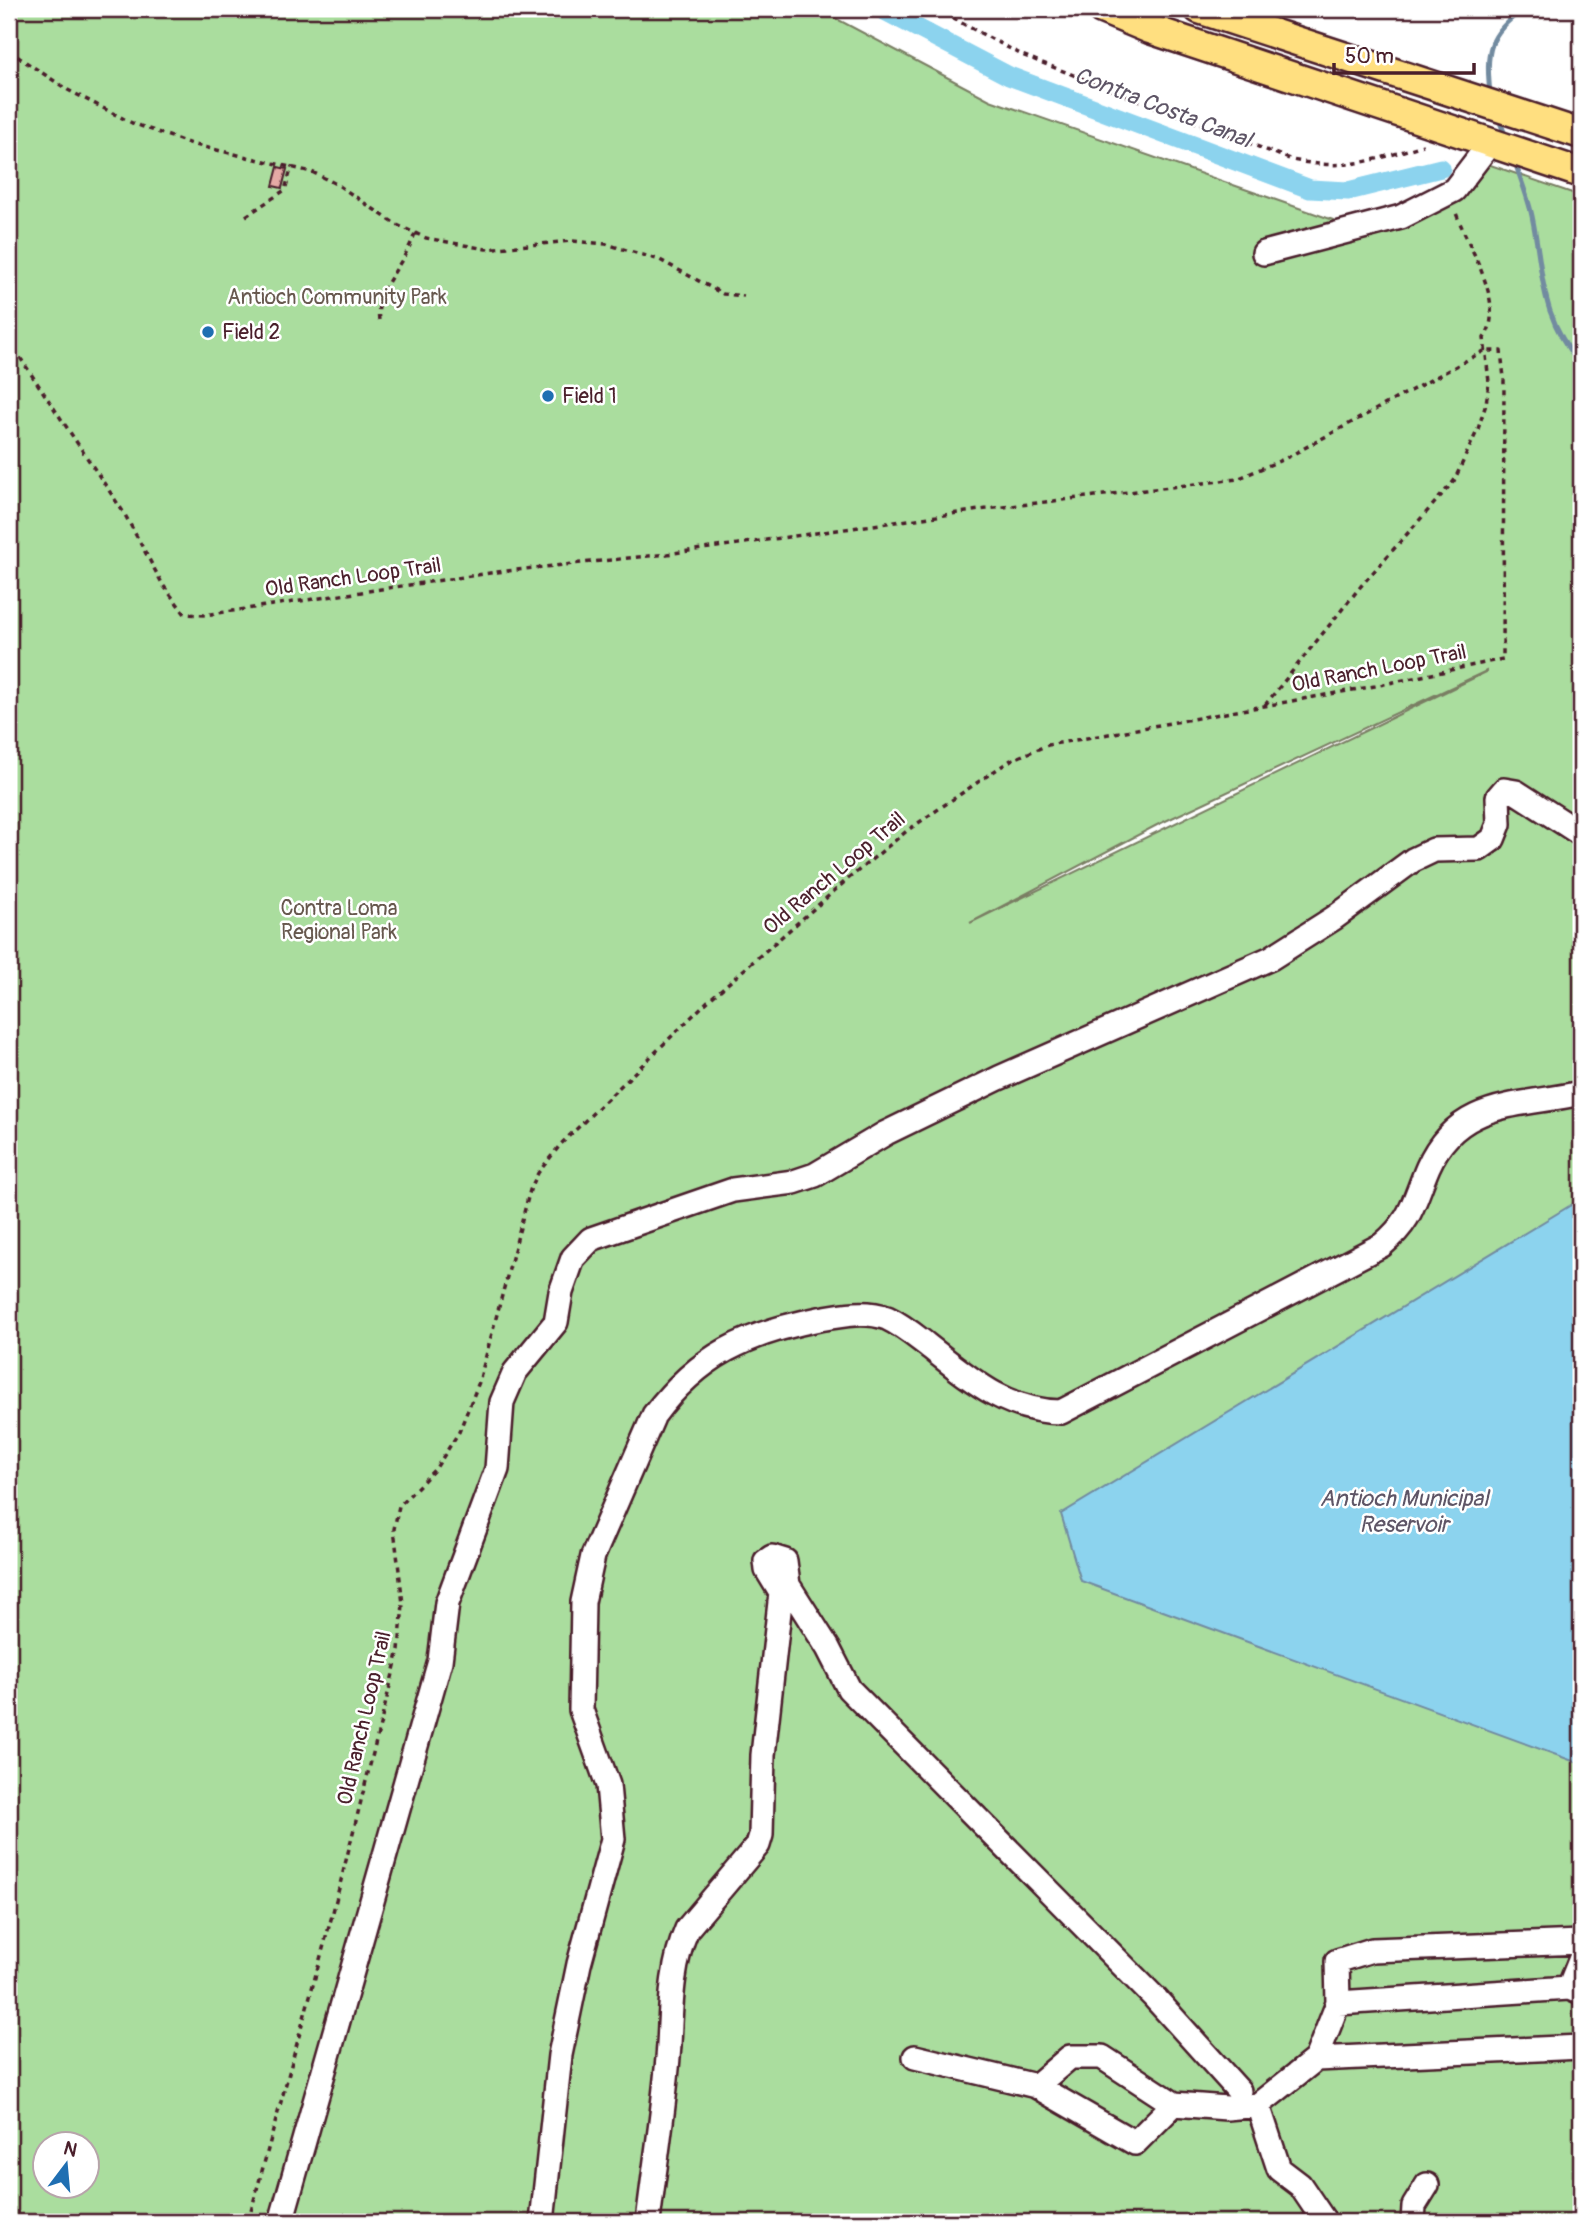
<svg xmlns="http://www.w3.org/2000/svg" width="1590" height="2231" viewBox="0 0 1590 2231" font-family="Pangolin,sans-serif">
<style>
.green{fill:#aadd9e;stroke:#7a7e64;stroke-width:2;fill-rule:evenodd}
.water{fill:#8cd3ee;stroke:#728ba0;stroke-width:2}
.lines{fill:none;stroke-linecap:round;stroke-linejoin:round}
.stream{stroke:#728ba0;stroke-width:5}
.canal{stroke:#8cd3ee;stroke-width:19}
.building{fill:#e5aaa5;stroke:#4a1f2b;stroke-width:2}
.minor-casing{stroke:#4a1f2b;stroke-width:28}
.major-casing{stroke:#4a1f2b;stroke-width:33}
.path{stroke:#4a1f2b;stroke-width:3.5;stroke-dasharray:5 5;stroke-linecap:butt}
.minor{stroke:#fff;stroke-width:23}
.major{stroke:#ffdf80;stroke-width:28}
.poi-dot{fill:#1f6fb2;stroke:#fff;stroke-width:2.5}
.labels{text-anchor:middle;stroke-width:5;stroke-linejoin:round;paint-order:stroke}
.park-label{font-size:21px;fill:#67584e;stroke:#fff}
.poi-label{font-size:21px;fill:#4a1f2b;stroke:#fff;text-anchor:start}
.street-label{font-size:21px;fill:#4a1f2b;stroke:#fff}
.water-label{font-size:23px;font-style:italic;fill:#5e5566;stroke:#fff}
</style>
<rect width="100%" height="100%" fill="#fff"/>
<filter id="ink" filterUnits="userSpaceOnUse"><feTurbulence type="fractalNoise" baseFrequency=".0143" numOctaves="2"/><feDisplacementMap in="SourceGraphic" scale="14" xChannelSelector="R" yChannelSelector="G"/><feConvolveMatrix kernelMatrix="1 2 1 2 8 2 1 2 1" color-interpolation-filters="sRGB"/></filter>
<g filter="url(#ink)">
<!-- green -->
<path class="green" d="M9,9h809l172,91 369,129 42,-12 75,-57 105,36v2026h-1572zM1486,671v1l-516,251 187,-98zM46,2144h42v42h-42z"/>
<!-- water -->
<path class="water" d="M1581,1199v565l-500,-183 -20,-67z"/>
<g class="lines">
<!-- stream -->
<path class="stream" d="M1490,94c-4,-42 -3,-60 34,-85
M1498,117l8,20
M1514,159c6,19 14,38 18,57 13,63 6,95 49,150"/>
<!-- canal -->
<path class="canal" d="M881,9l128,67 301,113 38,2 93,-23"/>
</g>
<!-- building -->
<path class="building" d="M278,167l9,2 -5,19 -9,-2z"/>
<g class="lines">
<!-- minor casing -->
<g class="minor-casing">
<path id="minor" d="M1264,253l137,-36 53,-27 36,-47
M1581,1942l-209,8 -35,11 1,42 -22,56 265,-12
M1581,1958l-12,30 12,5
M1338,2003l231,-15
M915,2057l121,29 99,57 39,-39 53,4 31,-3 58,-46
M1036,2086l34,-29h32l72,47
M1258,2105l21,64 21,16 25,37
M281,2222l159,-561 7,-58 50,-134 5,-67 13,-30 41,-50 5,-30 12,-34 18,-19 142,-49 61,-8 21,-7 71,-42 113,-55 272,-120 63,-40 79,-58 21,-10 45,-1 14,-10 6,-15 -1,-27 6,-7 12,2 65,42
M542,2222l18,-167 19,-91 34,-125 -5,-54 -27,-75 2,-108 10,-46 61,-141c45,-60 94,-82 165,-96 22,-4 47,-9 68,-1 15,7 27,17 40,27 42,33 78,66 134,67l321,-167c31,-26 31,-43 46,-78 30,-68 91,-60 153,-74
M648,2222c7,-59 17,-118 21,-177 2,-39 2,-79 18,-116l71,-84 3,-10 2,-80 18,-162 -14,-23 -1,-9 6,-4 13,4 3,24 40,63 21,41 306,309 84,93
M1413,2222l1,-16 13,-21"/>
</g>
<!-- major casing -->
<g class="major-casing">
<path id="major" d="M1102,9l48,20 431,144
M1199,9l382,125"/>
</g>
<!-- path -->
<path class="path" d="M935,9l87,46 270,105c55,11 80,1 131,-15
M9,51l59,39 64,33 59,21 121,28 26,13 59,40 29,13 60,11 86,-8 34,3 54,16 63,34 21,2
M246,216l39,-26 7,-24
M379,320c-5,-31 26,-55 36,-87
M9,341l115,172 39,72 22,29 20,1 292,-43 170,-18 320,-45 250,-30 49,-21 198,-107h17l3,27 -1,281 -128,27 -327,59 -37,15 -30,20 -73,50 -60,49 -139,121 -148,144 -23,29 -8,17 -51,192 -20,50 -23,36 -37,38 -5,23 9,75 -4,46 -66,262 -85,310
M1265,705l96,-119 93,-105 24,-52 8,-25 3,-22 -5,-44c24,-33 -18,-94 -29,-128"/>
<!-- minor -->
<use href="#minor" class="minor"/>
<!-- major -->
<use href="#major" class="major"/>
</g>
</g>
<!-- markers -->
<g class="poi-dot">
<circle cx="208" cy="332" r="7"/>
<circle cx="548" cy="396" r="7"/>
</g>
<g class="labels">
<!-- park labels -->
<g class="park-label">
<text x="337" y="304">Antioch Community Park</text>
<text x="339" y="915">Contra Loma<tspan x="339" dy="24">Regional Park</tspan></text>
</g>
<!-- poi labels -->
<g class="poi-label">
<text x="222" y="339">Field 2</text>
<text x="562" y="403">Field 1</text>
</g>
<!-- street labels -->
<g class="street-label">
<text transform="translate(353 577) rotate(-8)" y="7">Old Ranch Loop Trail</text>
<text transform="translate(1379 668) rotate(-11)" y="7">Old Ranch Loop Trail</text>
<text transform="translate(834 873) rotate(-40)" y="7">Old Ranch Loop Trail</text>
<text transform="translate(364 1718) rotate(-77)" y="7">Old Ranch Loop Trail</text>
</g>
<!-- water labels -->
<g class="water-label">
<text transform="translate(1163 107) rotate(21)" y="8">Contra Costa Canal</text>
<text x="1404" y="1506">Antioch Municipal<tspan x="1404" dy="26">Reservoir</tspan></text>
</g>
</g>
<!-- margin -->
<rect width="1590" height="2231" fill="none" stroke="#fff" stroke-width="35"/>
<rect x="18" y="18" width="1555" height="2196" fill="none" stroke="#4a1f2b" stroke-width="2.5" filter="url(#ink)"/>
<!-- north arrow -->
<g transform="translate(66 2165) rotate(16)"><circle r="33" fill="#ffffff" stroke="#b7a5aa" stroke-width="2"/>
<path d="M0-5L12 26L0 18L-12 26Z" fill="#1f6fb2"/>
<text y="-10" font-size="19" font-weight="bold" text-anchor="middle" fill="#4a1f2b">N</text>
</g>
<!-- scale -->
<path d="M1334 63v10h140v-10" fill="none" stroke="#4a1f2b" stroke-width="3.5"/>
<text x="1345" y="63" font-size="21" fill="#4a1f2b" stroke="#ffffff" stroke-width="5" paint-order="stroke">50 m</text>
</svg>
